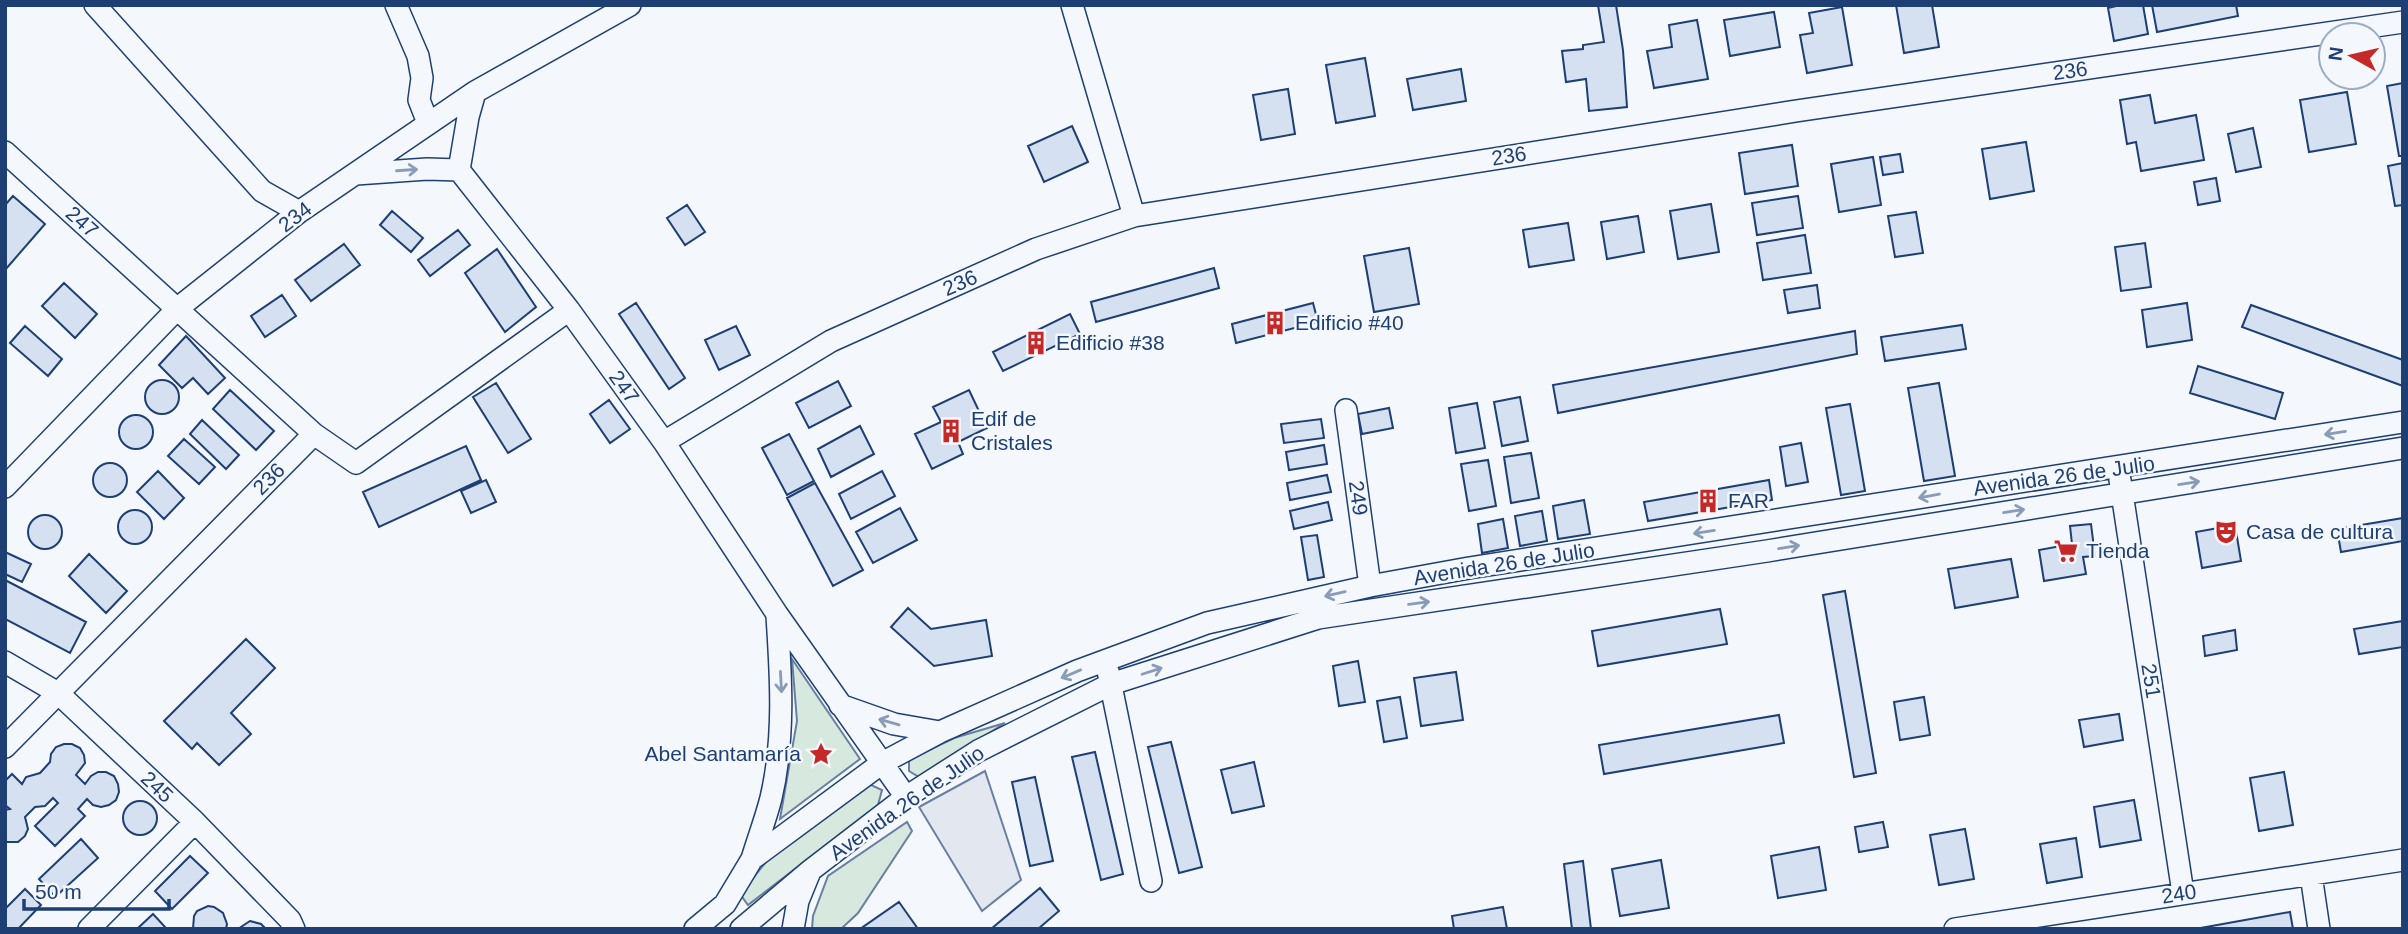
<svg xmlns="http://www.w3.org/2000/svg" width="2408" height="934" viewBox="0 0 2408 934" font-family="Arial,sans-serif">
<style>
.green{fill:#d7e8df;stroke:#687fa3;stroke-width:2}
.parking{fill:#e3e8f0;stroke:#687fa3;stroke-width:2}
.building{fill:#d5e0f0;stroke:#1d3f73;stroke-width:2}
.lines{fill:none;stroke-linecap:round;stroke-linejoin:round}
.minor-casing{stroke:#1d3f73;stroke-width:24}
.minor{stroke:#f4f7fb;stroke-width:21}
.oneway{stroke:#889bb7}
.labels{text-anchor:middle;stroke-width:5;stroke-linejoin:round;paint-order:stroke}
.street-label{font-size:21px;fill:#1d3f73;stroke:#f4f7fb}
.poi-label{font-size:21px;fill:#1d3f73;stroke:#f4f7fb;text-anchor:start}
</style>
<rect width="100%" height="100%" fill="#f4f7fb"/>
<!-- green -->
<path class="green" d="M792,659l68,100 -80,60 17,-98z
M1005,723l-86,54 -10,-6v-11l45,-22z
M869,784l13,6 -4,15 -130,100 -8,-11 30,-37z
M907,822l5,9 -54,82 -17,16h-29l1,-13 15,-40z"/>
<!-- parking -->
<path class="parking" d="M985,771l36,109 -39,31 -63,-104z"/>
<!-- building -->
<path class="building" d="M1598,5h18l7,45 4,57 -38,4 -3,-32 -20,3 -4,-31 21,-2v-4l21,-3z
M1896,5h36l7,42 -35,6z
M2120,5h23l5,29 -34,7 -6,-33z
M2152,5h84l2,11 -81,16z
M1842,7l10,58 -45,8 -7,-38 13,-2 -4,-20z
M1774,12l6,35 -50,9 -6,-36z
M1697,20l11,59 -54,9 -7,-37 25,-4 -3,-22z
M1365,58l10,58 -39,7 -10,-58z
M1461,69l5,32 -53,9 -6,-31z
M2403,83v73h-4l-12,-70z
M1288,89l7,45 -34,6 -8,-45z
M2347,92l9,52 -47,8 -9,-52z
M2150,95l5,28 41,-8 8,45 -63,11 -5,-29 -9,2 -7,-44z
M1072,126l16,36 -44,20 -16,-36z
M2253,128l8,39 -25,5 -8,-38z
M2026,142l8,49 -44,8 -8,-50z
M1792,145l6,41 -53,8 -6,-41z
M1900,154l3,18 -20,3 -3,-18z
M1873,157l8,48 -42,7 -8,-48z
M2403,163v42l-8,1 -7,-40z
M2216,178l4,23 -22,4 -4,-23z
M13,196l32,28 -40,46v-65z
M1798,196l5,32 -46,7 -5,-32z
M1711,204l8,48 -41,7 -8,-48z
M687,205l18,27 -20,13 -18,-27z
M392,211l31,27 -12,14 -31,-27z
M1916,212l7,41 -28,4 -7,-41z
M1638,216l6,36 -37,7 -6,-37z
M1568,223l6,37 -45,7 -6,-37z
M458,230l12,15 -40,31 -12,-16z
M1805,235l6,38 -48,7 -6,-37z
M2145,243l6,44 -30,4 -6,-44z
M344,244l16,21 -49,36 -16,-21z
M1409,248l10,56 -45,8 -10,-56z
M497,249l39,58 -31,25 -40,-59z
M1214,268l5,20 -123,34 -5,-20z
M64,283l33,31 -22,24 -33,-32z
M1817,285l3,23 -32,5 -4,-23z
M282,295l14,21 -31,21 -14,-21z
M636,303l49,75 -16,11 -50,-75z
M1313,303l5,19 -82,21 -4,-19z
M2187,303l5,37 -45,7 -5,-37z
M2251,305l152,55v26l-161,-59z
M1070,314l10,20 -77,37 -10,-19z
M1962,325l4,24 -81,12 -4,-24z
M25,326l37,33 -14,17 -38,-33z
M736,326l14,29 -31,15 -14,-30z
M1855,331l2,23 -299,59 -5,-28z
M186,336l39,42 -17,16 -15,-16 -11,10 -23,-23z
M2198,366l85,27 -8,26 -85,-26z
M145 397a17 17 0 1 1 34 0a17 17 0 1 1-34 0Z
M838,381l13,25 -42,22 -13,-25z
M496,383l35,56 -23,14 -35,-56z
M1939,383l16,93 -31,5 -16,-93z
M230,390l44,41 -18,19 -43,-41z
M969,390l18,38 -29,14 5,12 -31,15 -17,-35 26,-12 -8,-15z
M1520,397l8,44 -26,5 -8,-44z
M609,400l21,29 -20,14 -20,-29z
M1477,403l8,45 -29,5 -7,-45z
M1850,404l15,87 -24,4 -15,-87z
M1389,408l4,20 -31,6 -4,-20z
M119 432a17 17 0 1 1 34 0a17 17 0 1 1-34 0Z
M1321,419l3,19 -40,5 -3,-19z
M202,420l37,35 -13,14 -36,-35z
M860,426l14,28 -43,23 -13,-28z
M789,434l25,47 -27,14 -25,-47z
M184,439l31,28 -16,17 -31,-28z
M1801,443l7,39 -22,4 -6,-39z
M1324,445l3,19 -38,6 -3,-18z
M466,446l15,34 -102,47 -16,-35z
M1531,453l8,45 -28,5 -7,-46z
M1488,460l8,46 -27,5 -8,-47z
M93 480a17 17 0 1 1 34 0a17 17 0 1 1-34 0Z
M158,471l26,27 -20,21 -27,-27z
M882,471l13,25 -44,23 -12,-25z
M1327,475l4,17 -41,8 -3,-17z
M486,480l10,22 -25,11 -10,-22z
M1769,480l3,20 -124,21 -4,-19z
M815,483l48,87 -30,16 -46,-88z
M1584,500l6,34 -32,5 -5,-33z
M1328,502l4,18 -38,9 -4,-18z
M900,508l17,32 -44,23 -17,-31z
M118 527a17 17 0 1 1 34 0a17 17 0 1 1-34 0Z
M1542,511l5,30 -27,5 -5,-30z
M28 532a17 17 0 1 1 34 0a17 17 0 1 1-34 0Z
M2403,518v23l-62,11 -4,-23z
M1503,519l5,29 -26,5 -4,-29z
M2091,524l4,32 -12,1 3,17 -42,7 -5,-31 33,-6 -2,-18z
M2235,525l6,36 -39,7 -6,-36z
M1317,535l7,42 -16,3 -7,-43z
M5,552l26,12 -9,18 -17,-8z
M89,554l38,37 -21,22 -37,-37z
M2011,559l7,38 -63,11 -7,-39z
M5,580l81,42 -16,31 -65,-34z
M1845,591l31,182 -22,4 -31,-182z
M908,608l23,21 55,-9 6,36 -58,10 -43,-39z
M1720,609l7,35 -129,22 -6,-35z
M2403,621v26l-44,7 -5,-25z
M2235,630l2,20 -32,6 -2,-20z
M246,639l29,29 -44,45 20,21 -32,31 -22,-22 -5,6 -28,-28z
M1358,661l7,41 -26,4 -6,-40z
M1456,672l7,48 -42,6 -7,-48z
M1400,697l7,41 -23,4 -7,-41z
M1924,697l6,38 -30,5 -6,-38z
M2119,714l4,26 -39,7 -5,-27z
M1779,715l5,28 -180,31 -5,-29z
M1171,742l31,125 -23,6 -31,-126z
M64,744h8l8,4 4,7 1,8 -9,12 9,9 6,-8 7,-4h8l8,4 4,8 1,8 -3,8 -7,5 -8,2 -8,-2 -6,-6 -9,10 7,7 -30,30 -20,-20 23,-23 -5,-5 -8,8 -10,1 -10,10 3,12 -3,7 -7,6h-13v-32l5,-1 -5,-4v-24l7,-7 10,10 4,-7 14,-4 10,-11 1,-8 5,-7z
M1095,752l28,122 -22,6 -29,-123z
M1254,762l10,44 -32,7 -11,-43z
M2284,772l9,53 -34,6 -9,-53z
M1035,777l18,84 -23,5 -18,-84z
M2134,800l7,40 -41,7 -6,-40z
M123 818a17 17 0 1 1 34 0a17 17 0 1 1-34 0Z
M1883,822l5,25 -29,5 -4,-25z
M1965,829l9,50 -35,6 -9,-50z
M2076,838l6,39 -35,6 -7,-39z
M81,839l17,19 -43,39 -16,-18z
M1819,847l7,43 -48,8 -7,-42z
M190,856l18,17 -36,36 -17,-18z
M1661,860l8,48 -49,8 -8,-47z
M1583,861l8,68h-19l-8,-65z
M1040,888l19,23 -21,18h-47z
M25,889l16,16 -23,24h-13v-20z
M899,902l19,27h-53l-2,-2z
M208,906l6,1 9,6 4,11 -1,5h-33l1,-13 3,-5z
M1503,907l4,22h-53l-2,-13z
M2290,912l3,17h-98z
M153,914l13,14 -29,1z
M250,921l11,3 5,5h-28z"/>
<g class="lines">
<!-- minor casing -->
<g class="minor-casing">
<path id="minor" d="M95,5l167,186 37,21
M396,5l22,51 4,22 -3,22 9,23
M1072,5l62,211
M475,92l-7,25 -9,53 110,140 95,132 113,172 129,183
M5,152l309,282 42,29 213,-153
M356,174l71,-5 32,1
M1346,410l24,176
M664,442l167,-101 205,-92 98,-33 662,-105 607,-89
M2120,480l63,413
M5,487l173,-179 121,-96 176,-120 155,-87
M5,662l53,31 137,129 95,98 4,9
M1108,671l43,210
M840,705l54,19 46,8
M5,747l309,-313
M752,859c6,-20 14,-41 19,-61 14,-60 10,-122 6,-182
M2311,875l8,54
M89,929l106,-107
M695,929l30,-25 27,-45 130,-96 58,-31 137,-61 130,-48 163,-37 99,-18 934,-146
M741,929l70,-59 95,-73 72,-46 133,-67 207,-66 449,-67 636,-103
M793,929l5,-28 11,-27
M1955,929l448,-69"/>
</g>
<!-- minor -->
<use href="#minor" class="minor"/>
</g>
<!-- one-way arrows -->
<defs><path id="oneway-shaft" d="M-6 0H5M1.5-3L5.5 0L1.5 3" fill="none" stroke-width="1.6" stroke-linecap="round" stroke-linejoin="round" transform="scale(1.75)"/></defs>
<g class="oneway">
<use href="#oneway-shaft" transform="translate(407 170) rotate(-4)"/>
<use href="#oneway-shaft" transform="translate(2335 433) rotate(171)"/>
<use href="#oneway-shaft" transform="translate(2189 483) rotate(-9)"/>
<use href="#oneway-shaft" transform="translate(1929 496) rotate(170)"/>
<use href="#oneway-shaft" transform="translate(2014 511) rotate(-9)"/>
<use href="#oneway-shaft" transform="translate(1704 532) rotate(171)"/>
<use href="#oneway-shaft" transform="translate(1789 547) rotate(-9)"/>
<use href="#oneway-shaft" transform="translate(1335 594) rotate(167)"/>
<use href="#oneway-shaft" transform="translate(1419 603) rotate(-8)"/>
<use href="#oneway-shaft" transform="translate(1152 671) rotate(-18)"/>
<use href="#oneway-shaft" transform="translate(1071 674) rotate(157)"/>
<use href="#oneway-shaft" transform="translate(781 682) rotate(87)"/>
<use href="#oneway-shaft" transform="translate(889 722) rotate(-164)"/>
</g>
<!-- icons -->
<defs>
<g id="building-bare" transform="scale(1.89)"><path d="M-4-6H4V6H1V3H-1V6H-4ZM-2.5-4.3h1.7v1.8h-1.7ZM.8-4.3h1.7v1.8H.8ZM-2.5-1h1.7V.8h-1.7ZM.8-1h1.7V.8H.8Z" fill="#c62828" stroke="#f4f7fb" stroke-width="2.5" paint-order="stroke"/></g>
<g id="theatre-bare" transform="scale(1.89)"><path d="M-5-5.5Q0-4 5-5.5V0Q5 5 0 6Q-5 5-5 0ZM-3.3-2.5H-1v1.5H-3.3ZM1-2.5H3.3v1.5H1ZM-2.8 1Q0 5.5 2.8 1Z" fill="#c62828" stroke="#f4f7fb" stroke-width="2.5" paint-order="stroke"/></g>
<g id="supermarket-bare" transform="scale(1.89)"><path d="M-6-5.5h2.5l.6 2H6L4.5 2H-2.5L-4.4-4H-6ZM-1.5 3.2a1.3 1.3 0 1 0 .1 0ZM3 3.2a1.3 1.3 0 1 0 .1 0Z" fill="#c62828" stroke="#f4f7fb" stroke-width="2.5" paint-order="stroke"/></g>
<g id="sight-bare" transform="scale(1.89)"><path d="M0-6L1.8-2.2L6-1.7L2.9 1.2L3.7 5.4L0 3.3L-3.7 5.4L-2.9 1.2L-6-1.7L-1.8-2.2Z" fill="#c62828" stroke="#f4f7fb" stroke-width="2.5" paint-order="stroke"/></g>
</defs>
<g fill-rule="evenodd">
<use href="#building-bare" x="1275" y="323"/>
<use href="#building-bare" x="1036" y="343"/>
<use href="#building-bare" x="951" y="431"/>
<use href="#building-bare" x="1708" y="501"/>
<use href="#theatre-bare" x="2226" y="532"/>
<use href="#supermarket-bare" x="2066" y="551"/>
<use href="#sight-bare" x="821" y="754"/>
</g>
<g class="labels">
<!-- street labels -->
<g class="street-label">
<text transform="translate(2070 71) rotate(-8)" y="7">236</text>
<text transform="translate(1509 156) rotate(-9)" y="7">236</text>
<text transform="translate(295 217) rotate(-37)" y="7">234</text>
<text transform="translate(82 222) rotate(42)" y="7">247</text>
<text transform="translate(960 283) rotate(-24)" y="7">236</text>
<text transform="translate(624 387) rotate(54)" y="7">247</text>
<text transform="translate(2064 476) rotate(-8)" y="7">Avenida 26 de Julio</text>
<text transform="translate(269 479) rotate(-45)" y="7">236</text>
<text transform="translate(1358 498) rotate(82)" y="7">249</text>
<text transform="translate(1504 564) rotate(-9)" y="7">Avenida 26 de Julio</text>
<text transform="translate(2151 681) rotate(81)" y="7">251</text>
<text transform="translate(157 787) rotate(43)" y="7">245</text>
<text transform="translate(907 803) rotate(-35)" y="7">Avenida 26 de Julio</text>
<text transform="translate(2179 894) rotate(-9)" y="7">240</text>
</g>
<!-- poi labels -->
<g class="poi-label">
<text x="1295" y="330">Edificio #40</text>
<text x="1056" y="350">Edificio #38</text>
<text x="971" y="426">Edif de<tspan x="971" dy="24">Cristales</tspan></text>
<text x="1728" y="508">FAR</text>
<text x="2246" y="539">Casa de cultura</text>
<text x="2086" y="558">Tienda</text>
<text x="801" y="761" text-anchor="end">Abel Santamaría</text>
</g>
</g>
<!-- border -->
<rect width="2408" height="934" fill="none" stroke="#1d3f73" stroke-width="14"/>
<!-- north arrow -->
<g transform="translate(2352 56) rotate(278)"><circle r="33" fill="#f4f7fb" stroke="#9eadc5" stroke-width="2"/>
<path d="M0-5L12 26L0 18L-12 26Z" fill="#c62828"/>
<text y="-10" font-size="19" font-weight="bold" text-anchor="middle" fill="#1d3f73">N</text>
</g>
<!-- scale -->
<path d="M24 899v10h145v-10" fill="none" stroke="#1d3f73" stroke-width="3.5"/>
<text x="35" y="899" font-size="21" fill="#1d3f73" stroke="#f4f7fb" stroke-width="5" paint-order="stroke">50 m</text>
</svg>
